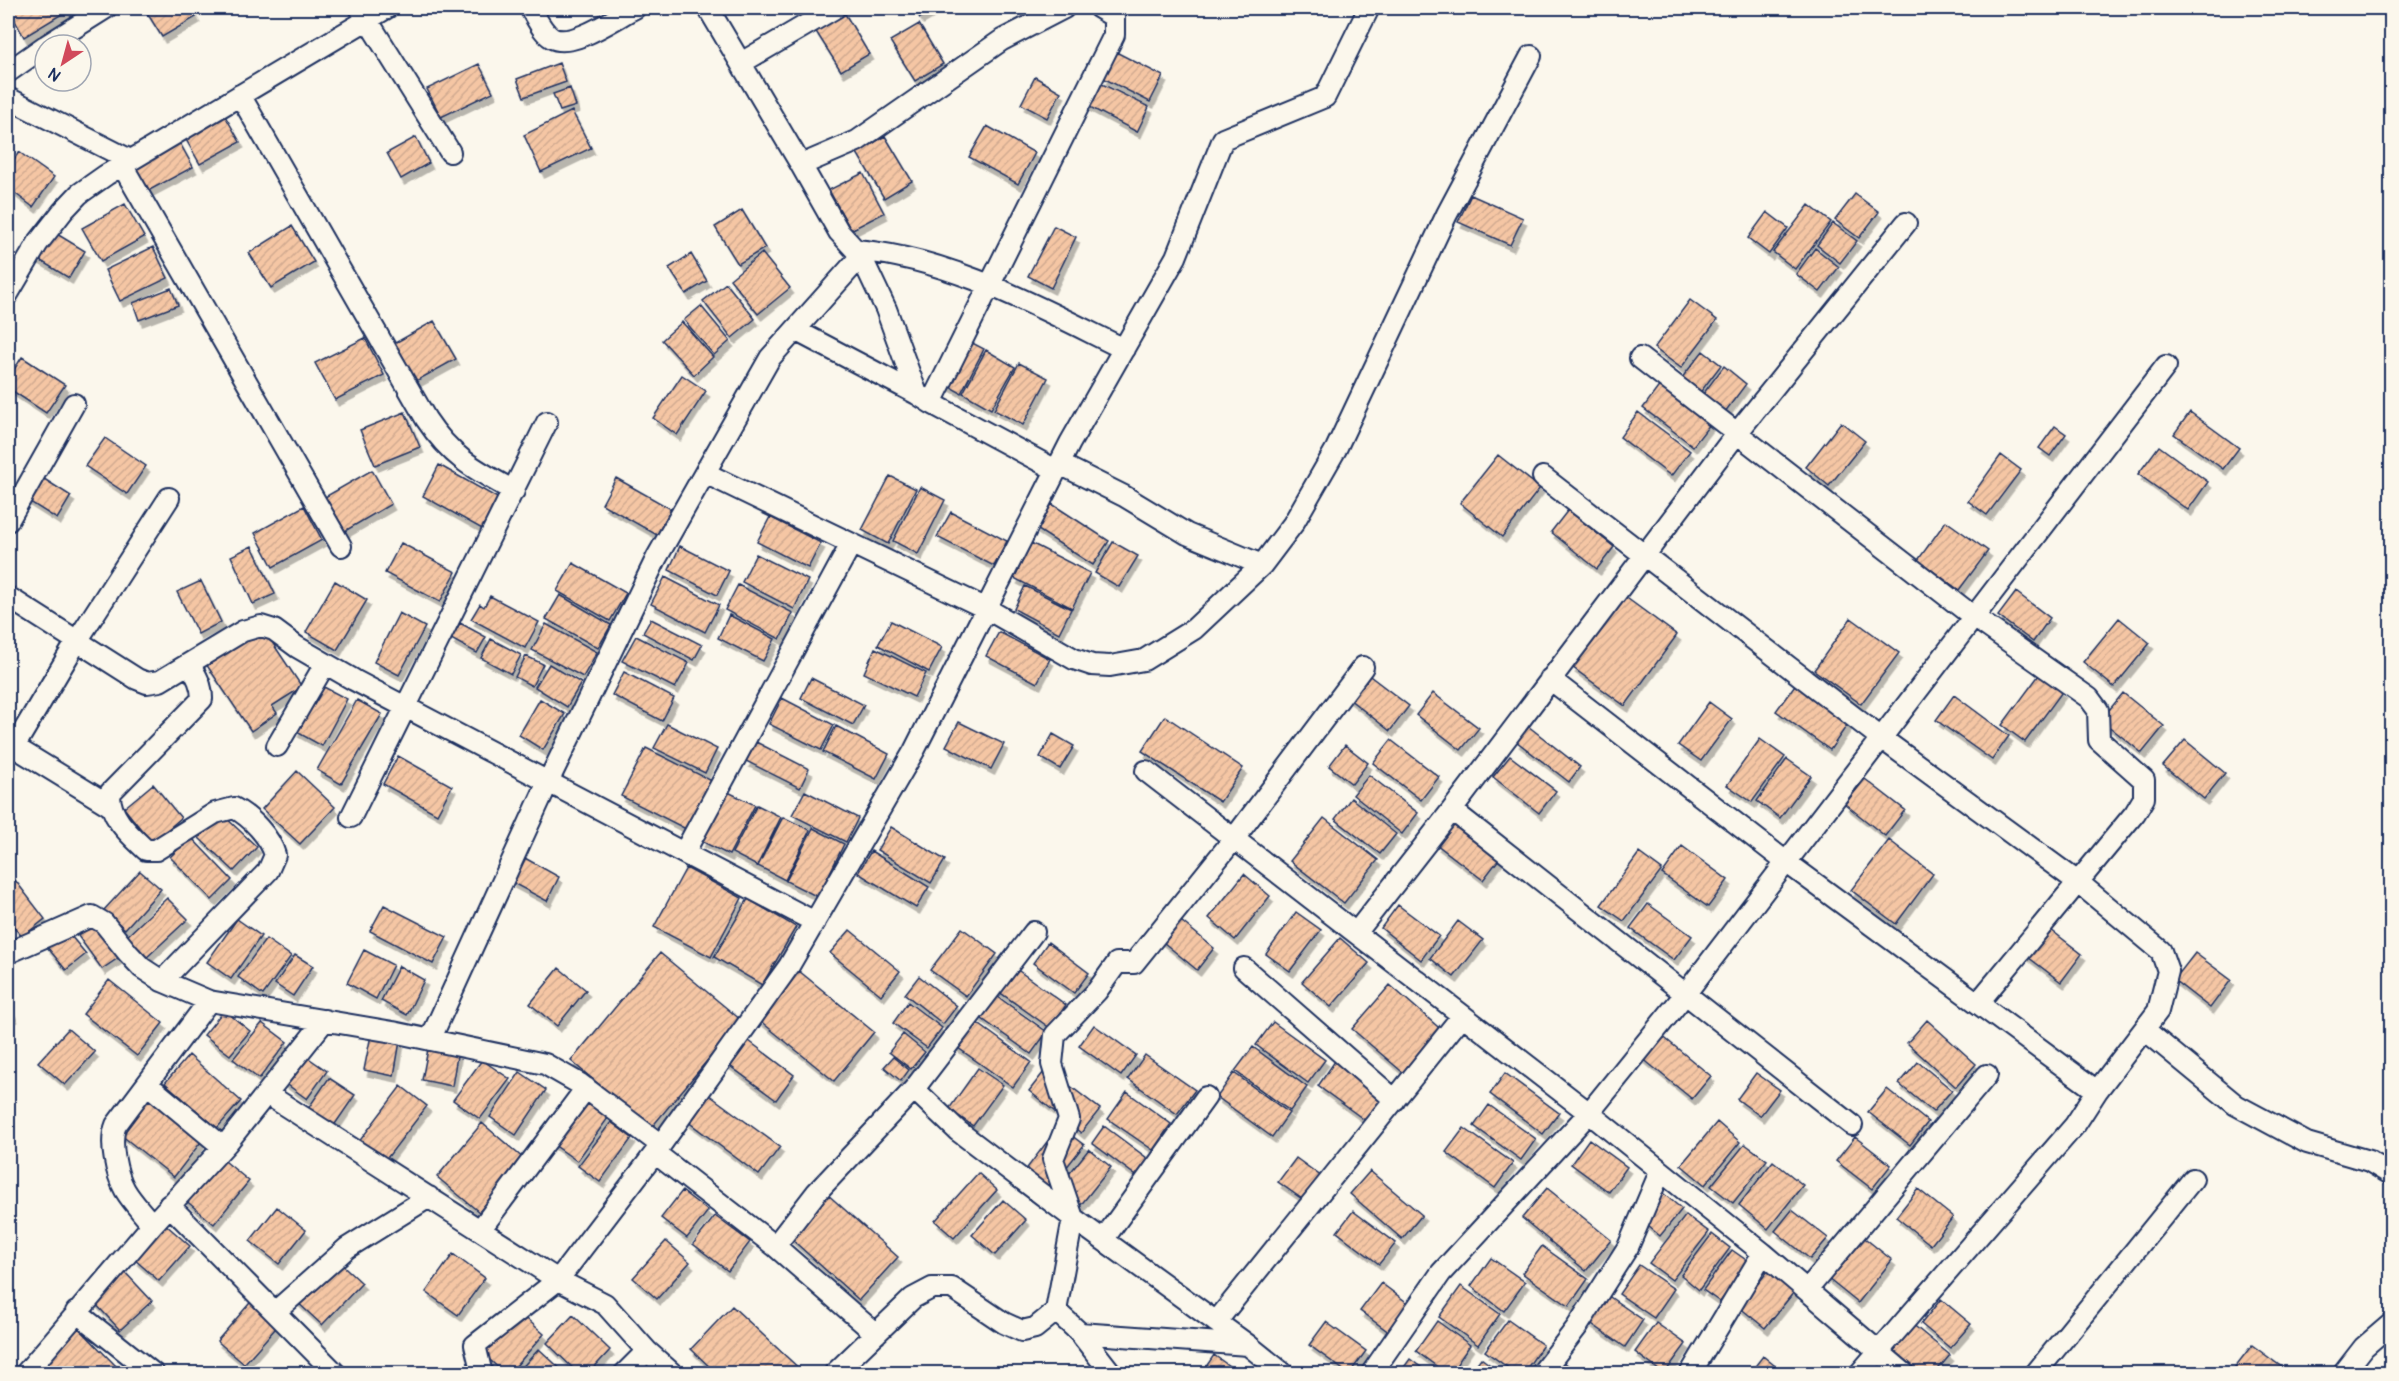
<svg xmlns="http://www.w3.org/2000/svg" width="2399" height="1381" viewBox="0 0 2399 1381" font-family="Pangolin,sans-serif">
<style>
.building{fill:url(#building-hatch);stroke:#1b2f5e;stroke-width:1.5;filter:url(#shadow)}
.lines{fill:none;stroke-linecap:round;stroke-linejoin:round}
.street-casing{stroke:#1b2f5e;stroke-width:24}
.street{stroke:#fbf7ec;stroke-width:20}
</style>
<defs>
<pattern id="building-hatch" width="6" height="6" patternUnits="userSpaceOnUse" patternTransform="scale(1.5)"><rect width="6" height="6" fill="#f5c6a4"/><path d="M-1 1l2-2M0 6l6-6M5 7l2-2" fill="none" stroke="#d1aa90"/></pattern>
<filter id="shadow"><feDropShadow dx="3.5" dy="6" stdDeviation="0" flood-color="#0004"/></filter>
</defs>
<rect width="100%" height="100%" fill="#fbf7ec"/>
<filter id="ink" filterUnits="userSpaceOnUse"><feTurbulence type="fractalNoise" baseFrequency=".0167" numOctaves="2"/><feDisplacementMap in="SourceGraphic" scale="12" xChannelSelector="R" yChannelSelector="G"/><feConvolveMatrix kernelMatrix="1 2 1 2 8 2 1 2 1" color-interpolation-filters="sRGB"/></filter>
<g filter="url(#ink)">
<!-- building -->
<path class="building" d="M8,8h64l-48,29z
M144,8h47l5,9 -34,20z
M914,8h23l-17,10z
M844,12l25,42 -28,17 -26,-41z
M919,24l24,40 -28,17 -25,-40z
M1116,52l47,24 -13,26 -47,-24z
M559,63l7,19 -42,15 -7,-18z
M479,64l14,28 -52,25 -14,-28z
M1035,77l26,15 -14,26 -26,-14z
M1098,82l51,25 -12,25 -51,-27z
M570,88l6,18 -16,5 -7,-17z
M572,111l19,37 -50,24 -17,-37z
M224,114l16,28 -40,22 -16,-28z
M987,126l48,27 -17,31 -49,-27z
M176,136l17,31 -49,26 -17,-30z
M885,136l27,45 -28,17 -27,-45z
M416,137l13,26 -28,16 -14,-26z
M19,152l35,25 -21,30 -25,-19v-20z
M863,173l21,40 -33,17 -22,-40z
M1855,194l24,18 -20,26 -24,-18z
M1471,195l52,23 -13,27 -52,-23z
M125,204l19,33 -43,24 -19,-33z
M1809,205l22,17 -36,47 -22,-17z
M742,210l23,38 -27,16 -23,-37z
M1767,212l21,16 -19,26 -21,-16z
M1833,223l24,18 -17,22 -23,-18z
M292,226l22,36 -43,26 -22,-35z
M1054,226l22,11 -25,51 -23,-12z
M52,231l33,20 -16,27 -33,-20z
M153,247l15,31 -48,23 -15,-31z
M1815,248l24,19 -19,25 -24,-18z
M762,253l28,35 -32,26 -28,-35z
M691,254l16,27 -21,13 -17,-26z
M726,283l29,36 -23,19 -29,-37z
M171,288l7,17 -39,15 -6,-17z
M1690,300l27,20 -36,48 -27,-20z
M701,306l29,35 -16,14 -30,-35z
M434,321l22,38 -40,22 -21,-38z
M682,322l31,35 -19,18 -32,-35z
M959,336l25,13 -23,44 -25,-14z
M365,338l19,37 -49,25 -20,-37z
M986,350l29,17 -24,42 -28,-16z
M1703,351l18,14 -22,29 -18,-15z
M22,357l43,28 -19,28 -38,-25v-9z
M1019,363l29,15 -25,47 -29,-15z
M1724,366l22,18 -21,28 -22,-18z
M682,375l24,16 -29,44 -24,-17z
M1660,385l51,38 -18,23 -50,-38z
M405,412l15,35 -45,18 -15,-35z
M1638,412l52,39 -19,25 -51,-39z
M2190,412l49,36 -16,21 -49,-35z
M1841,422l24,19 -36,45 -23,-19z
M2055,426l11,8 -16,22 -11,-8z
M105,438l41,28 -19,28 -42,-28z
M2159,446l49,36 -20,28 -50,-36z
M1498,455l42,33 -38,49 -42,-34z
M2001,455l20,15 -34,45 -19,-14z
M439,465l62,35 -17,30 -61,-34z
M30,470l41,26 -14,23 -41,-26z
M372,470l19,34 -46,27 -20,-34z
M890,476l26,13 -28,55 -26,-14z
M616,478l55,31 -14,26 -55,-31z
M920,487l25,13 -27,54 -25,-13z
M1052,504l57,37 -16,24 -58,-37z
M304,506l18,34 -49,27 -18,-34z
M1568,510l46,37 -17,22 -46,-37z
M951,512l56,29 -13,25 -57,-29z
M770,517l51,26 -13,25 -51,-26z
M1946,521l42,30 -29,39 -41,-30z
M1113,542l25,14 -19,31 -24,-14z
M401,543l55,29 -16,30 -55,-29z
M1031,543l59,30 -18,35 -58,-30z
M252,546l23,48 -22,10 -22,-48z
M680,546l49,25 -12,24 -48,-25z
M756,554l52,26 -14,29 -52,-27z
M573,563l53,30 -16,28 -53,-30z
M665,577l54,28 -14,27 -54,-28z
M201,581l20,41 -23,12 -21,-42z
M335,581l32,19 -30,50 -31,-18z
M738,585l55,28 -13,26 -55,-29z
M1025,586l46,23 -12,24 -45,-24z
M2016,592l34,26 -17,24 -35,-26z
M560,595l51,30 -13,23 -52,-29z
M490,596l49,26 -14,26 -54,-29 9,-15 4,3z
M1624,596l53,39 -52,71 -53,-39z
M399,613l26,14 -26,48 -25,-13z
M729,615l46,24 -12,22 -45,-23z
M1851,618l48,35 -38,51 -47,-34z
M2119,618l31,25 -36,44 -31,-25z
M651,619l51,26 -8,15 -51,-27z
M891,621l51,26 -13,25 -51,-27z
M460,623l26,14 -9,16 -26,-14z
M546,624l51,28 -14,25 -51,-27z
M262,627l40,60 -30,19 5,7 -26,18 -45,-67z
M999,632l51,27 -13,24 -51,-27z
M636,636l53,27 -14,25 -53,-27z
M491,639l30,16 -10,19 -30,-16z
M875,648l51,25 -12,24 -50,-24z
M526,656l17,8 -11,22 -17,-9z
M549,664l32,19 -14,24 -32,-20z
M1362,670l47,36 -19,25 -46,-36z
M624,672l50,26 -12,23 -50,-26z
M2039,675l23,17 -37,50 -23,-17z
M811,678l53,27 -11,20 -52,-27z
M1797,682l53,39 -20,29 -54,-39z
M320,685l27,14 -25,47 -27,-15z
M1433,693l46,35 -18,22 -45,-35z
M2123,693l41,33 -22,27 -41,-33z
M1954,695l55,41 -17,24 -56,-40z
M782,698l52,27 -13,25 -52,-26z
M540,699l25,15 -22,36 -24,-15z
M357,700l25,14 -41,70 -24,-14z
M1709,702l23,17 -31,42 -23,-16z
M1165,716l78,52 -23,34 -78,-51z
M959,722l45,22 -13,25 -45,-23z
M667,724l50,25 -12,24 -51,-25z
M836,726l53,28 -13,25 -53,-27z
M1528,726l52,41 -11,15 -53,-41z
M1053,734l21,12 -14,23 -20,-12z
M1760,739l25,18 -33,45 -25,-17z
M1391,740l48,37 -18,23 -48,-37z
M2185,740l40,33 -21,26 -41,-33z
M756,742l53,27 -9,19 -54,-27z
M1345,745l23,18 -16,21 -23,-18z
M646,748l66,33 -24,49 -67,-34z
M398,756l54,30 -15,28 -54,-30z
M1510,756l46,35 -17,22 -46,-36z
M1787,759l24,17 -31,42 -23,-17z
M297,771l38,36 -35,37 -38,-35z
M1369,775l49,38 -16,21 -49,-39z
M1865,779l40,31 -20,26 -40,-32z
M153,784l28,34 -29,25 -28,-35z
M726,791l29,14 -26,50 -28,-14z
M805,791l53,27 -12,24 -54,-27z
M1351,798l45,36 -16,20 -45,-35z
M757,805l24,12 -24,49 -25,-13z
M222,814l35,33 -23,24 -35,-33z
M783,817l27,13 -25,50 -27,-14z
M1324,818l54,42 -34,43 -54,-42z
M1453,822l47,36 -17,22 -47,-36z
M891,827l54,33 -14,23 -54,-33z
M813,828l31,16 -26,53 -32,-16z
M191,837l41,43 -20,20 -42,-43z
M1889,840l44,34 -37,50 -45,-34z
M1682,846l46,34 -20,27 -46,-33z
M871,851l58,36 -13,21 -58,-35z
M1639,853l23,17 -38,51 -23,-16z
M523,857l36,20 -12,24 -36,-19z
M686,868l56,30 -31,59 -57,-30z
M140,871l21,18 -36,40 -21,-19z
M1244,874l26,22 -35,44 -26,-22z
M15,880l30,39 -23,18 -14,-18v-33z
M167,898l21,21 -43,40 -20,-21z
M748,899l48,28 -34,58 -48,-28z
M1648,904l44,32 -18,24 -44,-32z
M384,905l63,32 -14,27 -63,-33z
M1398,905l41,31 -18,24 -40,-32z
M1170,912l44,36 -17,22 -45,-37z
M1296,912l25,18 -31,41 -24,-17z
M237,919l24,17 -30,43 -24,-17z
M1458,921l25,19 -29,37 -24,-19z
M97,922l24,34 -19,13 -24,-33z
M2042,923l40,31 -21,28 -41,-31z
M962,928l35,26 -31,42 -36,-26z
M66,930l20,24 -20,16 -19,-23z
M850,930l50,41 -19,24 -51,-42z
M1340,938l29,25 -38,44 -29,-25z
M266,939l25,17 -28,39 -25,-18z
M1048,942l41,31 -15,20 -41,-30z
M364,950l29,15 -17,34 -29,-16z
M660,953l81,67 -90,108 -80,-67z
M2195,953l36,27 -21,28 -36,-28z
M295,955l18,11 -20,30 -18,-12z
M399,966l25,14 -17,35 -26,-14z
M1012,966l54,39 -16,23 -55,-39z
M559,968l27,22 -29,36 -27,-22z
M799,971l75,61 -40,49 -75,-61z
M919,976l38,30 -14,18 -38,-30z
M109,980l54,43 -26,33 -54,-42z
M1390,985l55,48 -38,43 -55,-47z
M994,994l53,38 -16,22 -53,-38z
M8,1002l6,14 -6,3z
M908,1002l34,26 -15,20 -34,-25z
M224,1010l26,21 -20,24 -26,-20z
M973,1020l58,42 -18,25 -59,-42z
M1927,1020l49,44 -20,23 -49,-44z
M1273,1022l52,38 -17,23 -52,-38z
M262,1023l25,19 -28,37 -26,-20z
M1094,1025l42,30 -15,21 -42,-30z
M68,1029l27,23 -30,33 -27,-23z
M903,1034l22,18 -14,17 -22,-17z
M371,1035l29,6 -6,35 -30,-6z
M1661,1035l50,41 -19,23 -50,-41z
M745,1038l49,37 -18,25 -50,-37z
M429,1044l29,6 -6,36 -30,-6z
M1253,1047l54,40 -17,24 -55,-40z
M297,1050l30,21 -20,28 -30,-22z
M189,1055l52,46 -24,27 -52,-45z
M1145,1055l50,35 -18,24 -49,-35z
M893,1057l16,13 -8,11 -17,-14z
M482,1060l28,19 -30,40 -27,-19z
M1335,1061l49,36 -18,24 -48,-35z
M1918,1062l34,28 -19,22 -34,-28z
M978,1068l25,17 -30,41 -24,-17z
M1047,1068l53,41 -19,24 -52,-42z
M520,1072l26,18 -30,45 -26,-18z
M1234,1073l55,40 -17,24 -55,-40z
M1505,1073l54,40 -16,21 -53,-40z
M1756,1073l24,17 -20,26 -23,-17z
M329,1078l26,17 -24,35 -26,-17z
M401,1086l26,20 -43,56 -26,-19z
M1887,1089l41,33 -18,23 -42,-33z
M1127,1092l44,32 -18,26 -45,-31z
M146,1093l58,45 -30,39 -58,-46z
M708,1094l72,53 -21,28 -72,-54z
M582,1099l26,19 -31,43 -27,-19z
M1489,1105l47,34 -15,21 -47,-34z
M611,1122l21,16 -32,44 -22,-16z
M1717,1122l23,20 -35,43 -24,-20z
M482,1123l42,36 -45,53 -42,-35z
M1059,1126l25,19 -39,50 -24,-19z
M1104,1126l51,38 -12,17 -51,-38z
M1464,1128l49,35 -18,25 -49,-36z
M1855,1137l36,28 -19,24 -36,-28z
M1589,1139l38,28 -18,25 -38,-28z
M1745,1144l22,16 -34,43 -22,-17z
M1089,1149l22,18 -39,49 -22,-18z
M214,1152l35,29 -35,43 -36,-30z
M1296,1158l26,19 -17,24 -27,-19z
M1773,1161l30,24 -35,44 -29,-24z
M1370,1171l52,44 -20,24 -52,-45z
M978,1173l19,17 -43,48 -19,-17z
M1547,1188l64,52 -25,31 -64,-53z
M1658,1189l24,20 -22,27 -24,-20z
M1918,1189l35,28 -22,28 -35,-28z
M682,1191l26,20 -21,27 -26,-20z
M826,1193l72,64 -39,43 -71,-64z
M1003,1200l23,20 -31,35 -23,-20z
M277,1207l29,23 -27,34 -29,-23z
M1792,1210l36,28 -18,21 -35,-28z
M1353,1211l43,32 -17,21 -42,-32z
M1686,1215l23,17 -37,48 -23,-17z
M715,1216l35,26 -22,29 -35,-27z
M165,1224l25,22 -31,35 -25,-22z
M1856,1231l36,29 -34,43 -36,-29z
M1712,1234l18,14 -31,42 -18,-15z
M666,1241l24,21 -33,37 -24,-21z
M1542,1246l46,33 -19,27 -47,-33z
M1732,1250l17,12 -29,40 -17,-12z
M453,1254l32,24 -27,37 -32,-23z
M334,1257l28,26 -40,42 -28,-26z
M1491,1258l34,24 -21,29 -33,-25z
M1639,1265l35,24 -20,29 -35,-24z
M123,1270l29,31 -32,29 -28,-30z
M1768,1271l26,21 -29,36 -26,-21z
M1381,1283l32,24 -20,28 -33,-24z
M1461,1286l39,28 -22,31 -39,-28z
M1607,1295l36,25 -18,27 -36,-25z
M255,1297l27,24 -38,43 -27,-23z
M1941,1299l30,25 -21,24 -29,-24z
M512,1306l32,28 -35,40h-4l-30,-28z
M732,1306l72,67 -1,1h-86l-26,-25z
M573,1315l37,35 -22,24h-9l-32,-31z
M71,1320l48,49 -4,5h-90z
M1508,1320l35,25 -20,29h-6l-32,-23z
M1437,1321l33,24 -20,29h-3l-31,-23z
M1326,1322l40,29 -17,23 -40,-29z
M1656,1323l30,21 -22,30 -29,-22z
M1911,1323l39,32 -16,19h-13l-31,-26z
M2252,1345l39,29 -60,-2z
M539,1349l27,25h-50z
M1214,1355l26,19h-39z
M1763,1356l22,18h-36z
M1481,1358l21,16h-33z
M1410,1359l20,15h-31z
M2355,1360l17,14h-27z
M1564,1362l15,12h-23z"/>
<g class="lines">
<!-- street casing -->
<g class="street-casing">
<path id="street" d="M360,8l90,144
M530,8c6,9 12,24 22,30 21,11 64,-21 83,-30
M708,8l93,157
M47,45l59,-37
M741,63l94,-55
M8,72l37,-26
M240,95l186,324c26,39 48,50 88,72
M8,98l122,62
M122,165l219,381
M855,250c96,8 183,57 269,99
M861,256l25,53 31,85
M8,294l30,-51 25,-32 16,-17 27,-19 281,-167
M795,330l122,64 14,9 125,67
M1640,358l334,259 115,81 9,12 1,30 45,40v18l-9,15 -157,190
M931,403l183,-368v-18l-15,-9
M1060,464l64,32 63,38 75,31
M705,473l282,136 87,50 18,6 18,1 34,-6 50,-31 68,-64 31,-41 43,-75 111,-235 84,-158
M1543,477l338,261 198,145 82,68 7,20 -10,40 -61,80 -22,34 -216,249
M8,521l66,-117
M8,597l129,82 10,4 13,-2 83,-50 18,-5 13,4 23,17 57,33 461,242
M1550,679l236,183 311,229
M8,743l101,62
M277,746l48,-82
M14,747l63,-106 92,-143
M1146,771l443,342 97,-120 480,-627
M1452,810l400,315
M351,817l196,-395
M684,853l167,-309
M1356,933l96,-123 285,-377 169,-210
M8,953l84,-37 12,7 24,30 14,15 20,13 47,20 184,31 152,32 35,20 81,61
M1244,968l151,132
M162,981l106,-110 7,-16c-5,-18 -24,-38 -41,-47l-19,5 -59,37h-10c-17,-16 -37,-33 -36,-57l92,-94c0,-14 -5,-23 -13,-35
M2145,1030l91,75 71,38 62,18 23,14
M430,1040l118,-258 109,-225 113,-199 91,-102 -22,-24 -38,-67 56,-24 145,-101 62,-32
M147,1084l76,63
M914,1089l44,42 115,87 -20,-59 16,-40 -17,-55 3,-29 42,-44 20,-28h17l99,-123 130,-173
M267,1094l291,186 97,-127 120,93 41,-53 98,-104 120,-157
M655,1153l134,-187 125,-215 156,-308 106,-186 47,-118 102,-42 44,-89
M169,1205l167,169
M152,1225c-9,-12 -20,-23 -27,-35 -9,-16 -16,-48 -9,-65l93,-124
M480,1230l106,-142
M1103,1240l103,-143
M775,1246l101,88
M1807,1290l180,-215
M1056,1311l17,-93 175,127
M76,1312l78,62
M275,1312l72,-64 82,-51
M1216,1322l246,-306
M1080,1333l168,12 36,29
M25,1374l127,-149 75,-82 98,-123
M482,1374l-7,-29 83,-65 47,24 42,47 26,23
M624,1374l23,-23
M834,1374l79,-76 19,-10h20l52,35 18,8 13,-3 21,-17 24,22 32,41
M1371,1374l70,-101 148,-160 174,140 142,121
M1541,1374l36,-47 51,-80 32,-75
M1690,1374l73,-121
M2035,1374l158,-195
M2343,1374l21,-27 28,-24"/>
</g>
<!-- street -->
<use href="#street" class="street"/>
</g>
</g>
<!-- margin -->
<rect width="2399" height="1381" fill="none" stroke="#fbf7ec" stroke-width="30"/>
<rect x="15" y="15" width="2369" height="1351" fill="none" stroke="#1b2f5e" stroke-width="2" filter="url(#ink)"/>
<!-- north arrow -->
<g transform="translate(63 63) rotate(216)"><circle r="28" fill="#fbf7ec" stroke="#a1a7b3" stroke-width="1.5"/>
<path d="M0-4.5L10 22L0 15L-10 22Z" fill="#d1495b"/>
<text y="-9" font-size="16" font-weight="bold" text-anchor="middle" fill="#1b2f5e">N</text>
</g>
</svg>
